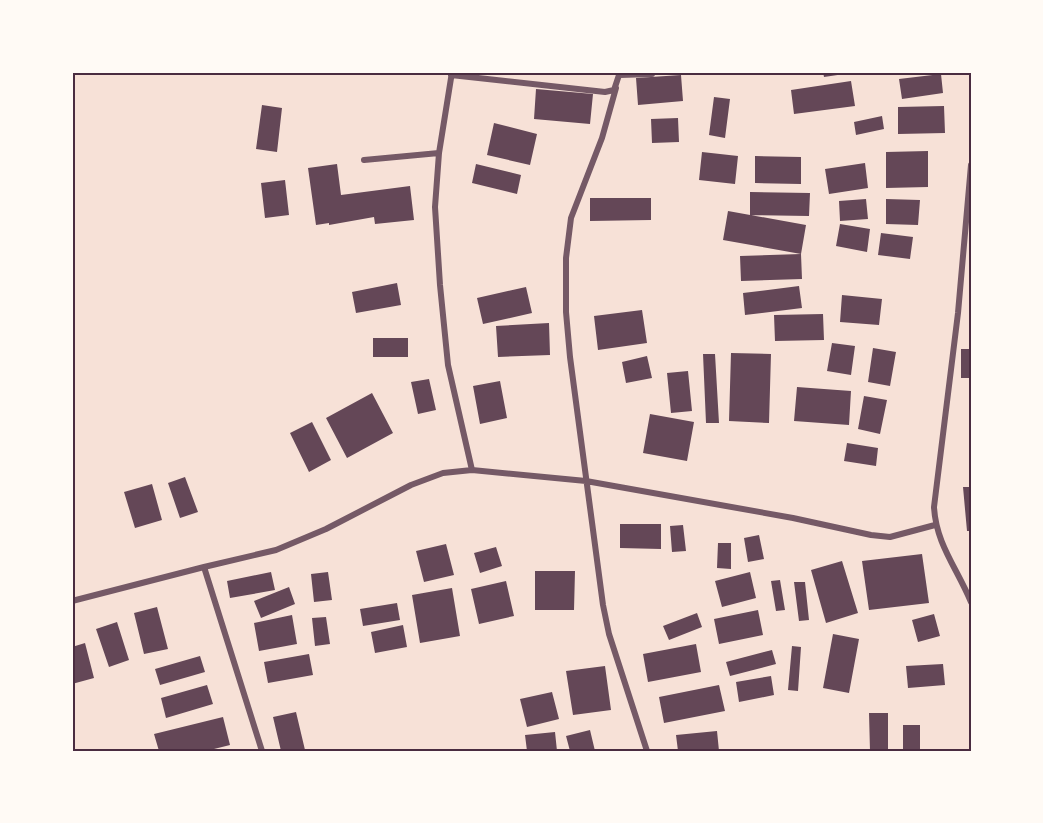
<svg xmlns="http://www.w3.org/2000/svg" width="1043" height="823" viewBox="0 0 1043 823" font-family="'Public Sans',sans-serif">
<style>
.building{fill:#644757}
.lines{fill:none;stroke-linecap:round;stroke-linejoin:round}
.minor{stroke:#755966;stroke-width:6}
.neatline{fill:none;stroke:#4a2c40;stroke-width:2}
</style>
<rect width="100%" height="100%" fill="#f7e1d7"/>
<!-- building -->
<path class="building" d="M823,72h28v1l-27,4z
M941,74l2,19 -41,6 -3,-20z
M681,75l2,26 -45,4 -2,-27z
M851,81l4,25 -61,8 -3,-24z
M536,89l57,5 -3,30 -56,-5z
M714,97l16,2 -5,39 -16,-3z
M262,105l20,3 -5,44 -21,-3z
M944,106l1,27 -47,1v-27z
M882,116l2,13 -28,6 -2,-13z
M678,118l1,24 -27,1 -1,-24z
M494,123l43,11 -7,31 -43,-10z
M928,151v36l-42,1v-36z
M702,152l36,4 -3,28 -36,-4z
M755,156l46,1v27l-46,-1z
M865,163l3,25 -39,6 -4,-25z
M337,164l4,31 69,-9 4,34 -39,4 -1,-7 -45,8v-2l-13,2 -8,-57z
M476,164l45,11 -4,19 -45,-11z
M285,180l4,35 -24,3 -4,-35z
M750,192l60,1 -1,23 -59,-1z
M590,198h61v22l-61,1z
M866,199l2,20 -28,2 -1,-20z
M886,199l34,1 -2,25 -32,-1z
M728,211l78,14 -5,29 -78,-14z
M840,224l30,5 -3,23 -31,-6z
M881,233l32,4 -3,22 -32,-4z
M801,254l1,25 -61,2 -1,-25z
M397,283l4,22 -45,8 -4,-21z
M799,286l3,22 -57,7 -2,-22z
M526,287l6,26 -49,11 -6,-26z
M842,295l40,4 -3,26 -39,-3z
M642,310l5,33 -49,7 -4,-34z
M823,314l1,26 -49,1 -1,-26z
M549,323l1,32 -52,2 -2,-31z
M373,338h35v19h-35z
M832,343l23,3 -4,29 -24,-4z
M873,348l23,4 -6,34 -22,-4z
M961,349h10v29h-10z
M731,353l40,1 -2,69 -40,-2z
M703,354h12l4,69h-13z
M647,356l5,22 -26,5 -4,-21z
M688,371l4,40 -21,2 -4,-40z
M429,379l7,31 -18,4 -7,-32z
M500,381l7,37 -27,6 -7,-38z
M797,387l54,4 -2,34 -55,-4z
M372,393l21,40 -46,25 -21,-40z
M864,396l23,4 -7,34 -22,-5z
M650,414l44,8 -7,39 -44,-8z
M312,422l19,38 -22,12 -19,-39z
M847,443l31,5 -2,18 -32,-5z
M185,477l13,35 -18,6 -12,-35z
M152,484l10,36 -27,8 -11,-36z
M963,487h8v44h-4z
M620,524h41v25l-41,-1z
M683,525l3,26 -14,1 -2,-26z
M759,535l5,24 -16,3 -4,-24z
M718,543h13v26l-14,-1z
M446,544l8,31 -30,7 -8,-31z
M496,547l6,19 -22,7 -6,-20z
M922,554l7,49 -60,7 -7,-49z
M842,561l16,52 -32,10 -15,-53z
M535,571h40l-1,39h-39z
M271,572l4,18 -45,8 -3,-17z
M328,572l4,28 -18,2 -3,-28z
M750,572l6,26 -34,9 -7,-26z
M780,580l5,30 -9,1 -5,-30z
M506,581l8,35 -35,8 -8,-35z
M794,582h11l4,38 -10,1z
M289,587l6,17 -34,14 -7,-17z
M452,588l8,48 -40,7 -8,-48z
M397,603l3,17 -37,6 -3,-17z
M157,607l11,42 -24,5 -10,-41z
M758,610l5,25 -44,9 -5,-25z
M697,613l5,14 -33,13 -6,-14z
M934,614l6,22 -22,6 -6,-22z
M292,615l5,29 -38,7 -5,-28z
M326,617l4,27 -15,2 -3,-28z
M117,622l12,38 -20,7 -13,-38z
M403,625l4,22 -32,6 -4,-21z
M833,634l26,5 -10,54 -26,-5z
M85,643l9,35 -22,6v-37z
M696,644l5,28 -53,10 -5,-28z
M792,646l9,1 -3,44 -10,-1z
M772,650l4,14 -46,12 -4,-14z
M309,654l4,21 -45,8 -4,-21z
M200,656l5,16 -45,13 -5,-16z
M943,664l2,21 -37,3 -2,-22z
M605,666l6,44 -38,5 -7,-44z
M771,676l3,19 -35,7 -3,-20z
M207,685l6,19 -47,14 -5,-20z
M719,685l6,26 -61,12 -5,-26z
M552,692l7,27 -32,8 -7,-28z
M296,712l9,38 -24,1 -8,-34z
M869,713h19v38h-18z
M223,717l7,28 -24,6h-47l-5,-17z
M903,725h17v26h-17z
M590,730l5,21h-25l-4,-15z
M717,731l2,20h-41l-2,-16z
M555,732l2,19h-30l-2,-16z"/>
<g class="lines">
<!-- minor -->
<path class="minor" d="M452,72l-13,81 -4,54 5,78 8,80 24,105
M451,75l154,17 9,-2 6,-18
M620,75l32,-1
M616,88l-14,50 -31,80 -5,40v54l4,45 33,248 6,29 38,117
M364,160l75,-7
M971,165l-13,148 -24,194c2,37 23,61 37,95
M204,567l58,184
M72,601l132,-34 72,-17 50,-21 85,-44 32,-12 29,-3 114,11 207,37 78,17 19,2 45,-12"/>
</g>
<!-- border -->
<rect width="1043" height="823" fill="none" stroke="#fffaf5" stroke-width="147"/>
<rect x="74" y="74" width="896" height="676" class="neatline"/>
</svg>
